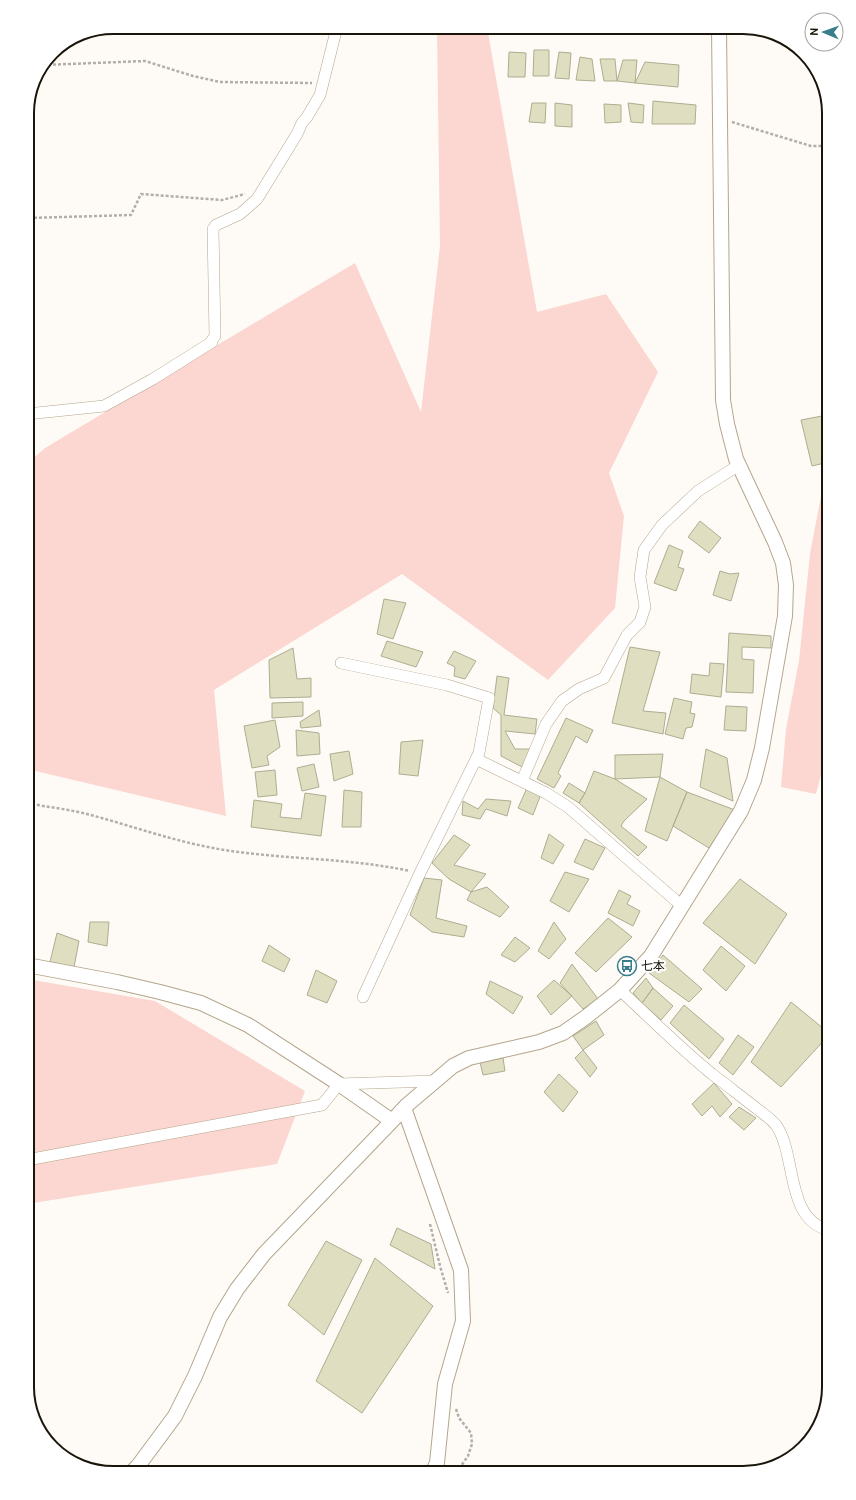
<svg xmlns="http://www.w3.org/2000/svg" width="856" height="1500" viewBox="0 0 856 1500" font-family="Cabin,'Noto Sans JP',sans-serif">
<style>
.green{fill:#fcd6d0}
.building{fill:#dfdec1;stroke:#adad90}
.lines{fill:none;stroke-linecap:round;stroke-linejoin:round}
.minor-casing{stroke:#b4a58c;stroke-width:12}
.tertiary-casing{stroke:#b4a58c;stroke-width:16}
.path{stroke:#b2aea8;stroke-width:2.5;stroke-dasharray:3 2;stroke-linecap:butt}
.minor{stroke:#fff;stroke-width:11}
.tertiary{stroke:#fff;stroke-width:14}
.labels{text-anchor:middle;stroke-width:4;stroke-linejoin:round;paint-order:stroke}
.poi-label{font-size:12px;fill:#1a150b;stroke:#fff;text-anchor:start}
.rim{fill:none;stroke:#1a150b;stroke-width:2}
</style>
<rect width="100%" height="100%" fill="#fefbf6"/>
<!-- green -->
<path class="green" d="M437,27h50l50,285 69,-18 52,78 -49,101 15,43 -9,92 -67,72 -146,-106 -188,116 12,126 -199,-47v-305l18,-16 310,-185 66,149 19,-166z
M829,490v255l-13,49 -35,-7 5,-58 13,-68 11,-107 11,-58z
M27,979l128,22 150,90 -28,73 -250,40z"/>
<!-- building -->
<path class="building" d="M534,50h15v26h-16z
M509,52l17,1 -1,24h-17z
M559,52l12,1 -2,26 -14,-1z
M580,57l12,2 3,22 -19,-1z
M600,59h15l2,22h-13z
M623,60h14l-2,23 -18,-2z
M645,62l34,3 -1,22 -43,-4z
M653,101l43,4 -1,19h-43z
M532,103h14l-1,20 -16,-1z
M555,103l17,2v22l-17,-1z
M628,103l16,2 -1,18 -12,-1z
M604,104l17,1v17l-16,1z
M822,416l2,10 5,-1v37l-17,4 -11,-46z
M700,521l21,17 -12,15 -21,-16z
M669,545l14,6 -5,16 6,2 -8,22 -22,-8z
M720,571l10,3 9,-1 -8,28 -18,-6z
M384,599l22,4 -13,36 -16,-5z
M729,633l42,3v12l-29,-1v12l12,1 -1,33 -27,-1z
M387,641l36,11 -7,15 -35,-11z
M630,647l30,5 -17,59 23,2 -3,21 -51,-11z
M293,648l4,31 14,-1v19l-41,1 -1,-38z
M454,651l22,10 -11,18 -11,-3 1,-9 -8,-4z
M710,663l14,1 -3,33 -31,-4 2,-19 17,2z
M497,676l12,2 -5,37 33,4 -2,15 -30,-3 10,18h15l-8,18 -21,-11v-41l-8,-7z
M674,698l18,4 -2,11 5,1 -3,13 -6,1 -3,11 -18,-5z
M303,702v14l-31,2v-15z
M726,706l21,1 -1,24 -22,-1z
M319,710l2,16 -20,2 -1,-6z
M566,718l27,12 -6,13 -11,-7 -18,37 3,3 -7,12 -17,-9z
M275,720l5,27 -13,9 2,9 -17,3 -8,-42z
M296,730l23,3 1,21 -23,2z
M423,740l-5,36 -19,-2 2,-32z
M706,749l21,9 6,43 -33,-14z
M349,751l4,23 -19,7 -4,-27z
M663,754l-3,23 -45,2v-24z
M314,764l5,23 -17,4 -5,-23z
M275,770l2,25 -19,2 -3,-25z
M594,771l21,8 32,20 -23,22 -3,5 26,21 -9,9 -59,-53 6,-10z
M660,777l27,15 -20,49 -22,-10z
M569,783l16,10 -6,10 -16,-10z
M527,788l14,6 -8,21 -15,-7z
M344,790l18,2 -1,35h-19z
M687,792l48,18 -26,38 -36,-22z
M305,793l21,3 -5,40 -70,-9 3,-27 28,4 -2,13 21,2z
M486,799l25,2 -4,15 -21,-7 -6,10 -18,-4 1,-14 15,8z
M549,834l15,11 -11,19 -12,-6z
M454,835l16,10 -16,20 32,9 -15,18 -22,-13 -17,-16z
M585,839l20,9 -12,22 -19,-8z
M565,872l24,7 -20,33 -19,-11z
M424,878l18,2 -6,38 31,8 -3,11 -32,-5 -22,-17z
M740,879l47,35 -32,50 -52,-41z
M487,887l22,20 -9,10 -33,-17 4,-8z
M619,890l12,6 -4,8 13,7 -7,15 -25,-13z
M608,918l24,19 -36,35 -21,-19z
M90,922h19l-2,24 -19,-4z
M554,922l12,17 -17,20 -11,-8z
M57,933l22,8 -5,26 -24,-5z
M515,937l15,11 -15,14 -14,-7z
M269,945l21,14 -6,13 -22,-11z
M721,946l24,20 -19,25 -23,-21z
M663,955l39,34 -13,13 -40,-29z
M572,964l26,35 -15,10 -23,-26z
M316,970l21,11 -10,22 -20,-8z
M646,978l7,10 -11,15 -9,-10z
M554,980l18,16 -21,19 -14,-19z
M490,981l33,16 -10,17 -27,-20z
M653,988l20,18 -12,14 -19,-17z
M791,1002l38,31v2l-48,52 -30,-25z
M684,1005l40,34 -15,20 -39,-36z
M596,1021l8,14 -21,15 -10,-14z
M738,1035l16,12 -21,28 -14,-12z
M583,1050l14,18 -7,9 -15,-19z
M503,1058l2,13 -22,4 -3,-13z
M559,1074l19,18 -15,20 -19,-20z
M714,1083l18,21 -12,13 -8,-11 -10,10 -10,-12z
M739,1107l17,11 -12,12 -15,-13z
M397,1228l34,16 4,25 -45,-24z
M326,1241l36,19 -38,75 -36,-30z
M375,1258l58,48 -71,107 -46,-32z"/>
<g class="lines">
<!-- minor casing -->
<g class="minor-casing">
<path id="minor" d="M27,414l77,-8 49,-27 59,-37v-2l3,-4 -2,-107 3,-4 24,-11 17,-15 40,-65 5,-11 5,-6 13,-22 17,-68
M341,663l106,22 42,13 -10,55 -59,120 -57,124
M476,759l70,34 22,14 114,99
M522,781l24,-57 16,-23 17,-12 25,-11 23,-43 13,-13 5,-15 -5,-30 4,-27 18,-25 36,-34 41,-26
M620,990c30,28 60,58 92,84 16,12 32,25 48,37 5,4 12,9 16,14 21,30 9,95 53,105
M27,1160l295,-55 17,-21 96,-3"/>
</g>
<!-- tertiary casing -->
<g class="tertiary-casing">
<path id="tertiary" d="M27,965l90,17 43,10 41,11 47,22 91,59 53,37
M404,1108l57,162 2,51 -18,63 -8,79 -5,10
M131,1473l7,-7 37,-50 20,-40 25,-59 17,-28 27,-35 128,-133 15,-16 46,-39 16,-8 70,-16 24,-9 23,-16 34,-27 31,-34 90,-145 13,-31 8,-32 23,-132 1,-31 -3,-22 -8,-21 -39,-83 -9,-35 -4,-24 -4,-373"/>
</g>
<!-- path -->
<path class="path" d="M43,65l102,-4 48,15 27,6 92,1
M732,122l79,24h18
M29,218l102,-3 10,-21 81,6 23,-6
M27,803c20,4 40,6 60,11 42,11 83,26 126,34 65,12 132,9 197,23
M430,1224l10,42 8,27
M456,1409l3,9 12,15 1,11 -4,12 -12,17"/>
<!-- minor -->
<use href="#minor" class="minor"/>
<!-- tertiary -->
<use href="#tertiary" class="tertiary"/>
</g>
<!-- icons -->
<defs>
<g id="bus-ring" transform="scale(1)"><circle r="9.5" fill="#fff" stroke="#387e8b" stroke-width="1.5"/><path d="M-5-6H5V4H4V6H2V4H-2V6H-4V4H-5ZM-3.5-4V0h7V-4ZM-3.5 1.2v1.5H-2V1.2ZM2 1.2v1.5H3.5V1.2Z" fill="#387e8b"/></g>
</defs>
<g fill-rule="evenodd">
<use href="#bus-ring" x="627" y="966"/>
</g>
<g class="labels">
<!-- poi labels -->
<g class="poi-label">
<text x="641" y="970">七本</text>
</g>
</g>
<!-- crop -->
<path d="M0 0H856V1500H0ZM113 34H743A79 79 0 0 1 822 113V1387A79 79 0 0 1 743 1466H113A79 79 0 0 1 34 1387V113A79 79 0 0 1 113 34Z" fill="#fff" fill-rule="evenodd"/>
<path class="rim" d="M113 34H743A79 79 0 0 1 822 113V1387A79 79 0 0 1 743 1466H113A79 79 0 0 1 34 1387V113A79 79 0 0 1 113 34Z"/>
<!-- north arrow -->
<g transform="translate(824 32) rotate(272)"><circle r="19" fill="#ffffff" stroke="#a3a19d"/>
<path d="M0-3L7 15L0 10L-7 15Z" fill="#387e8b"/>
<text y="-6" font-size="11" font-weight="bold" text-anchor="middle" fill="#1a150b">N</text>
</g>
</svg>
